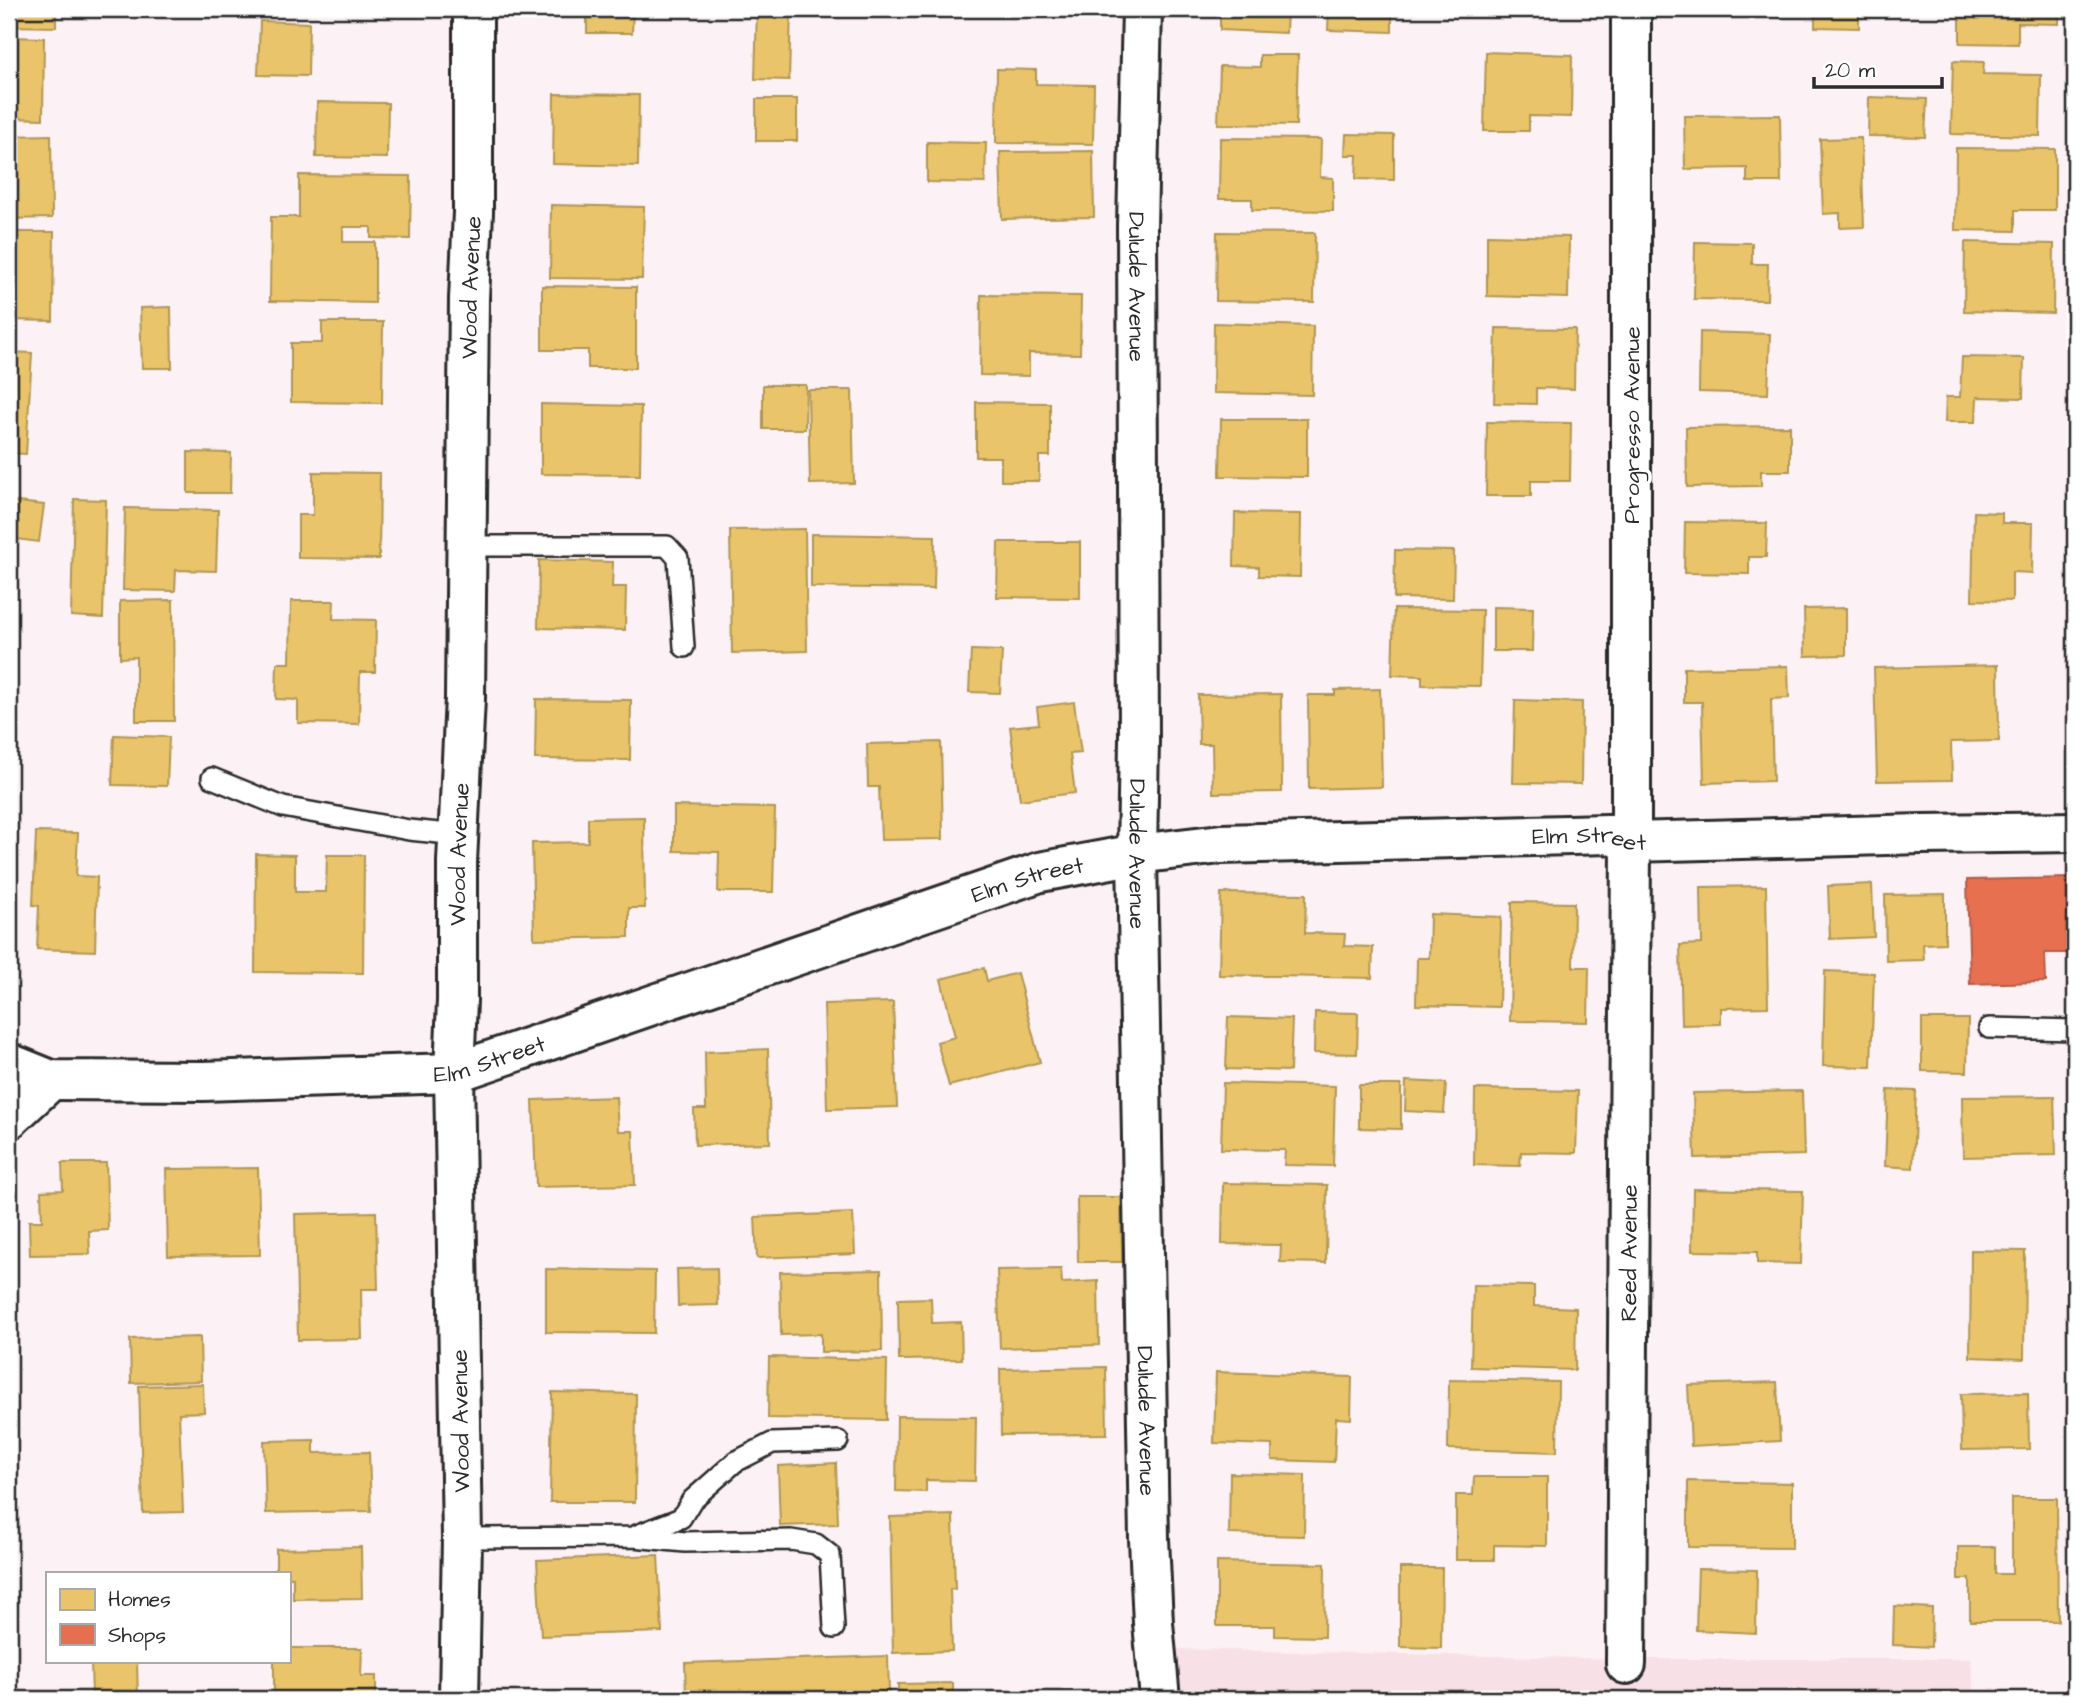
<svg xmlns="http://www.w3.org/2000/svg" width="2084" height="1708" viewBox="0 0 2084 1708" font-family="'Architects Daughter',sans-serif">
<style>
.built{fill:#f8e0e7}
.homes{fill:#e9c46a;stroke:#b09657;stroke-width:2}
.shops{fill:#e76f51;stroke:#af5b46;stroke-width:2}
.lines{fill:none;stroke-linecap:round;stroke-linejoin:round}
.lane-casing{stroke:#2b2b2b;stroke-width:24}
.street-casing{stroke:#2b2b2b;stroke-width:44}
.secondary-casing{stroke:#2b2b2b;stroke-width:44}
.lane{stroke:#fff;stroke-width:19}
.street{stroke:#fff;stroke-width:38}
.secondary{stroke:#fff;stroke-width:38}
.labels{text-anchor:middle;stroke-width:7;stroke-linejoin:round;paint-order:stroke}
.street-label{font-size:23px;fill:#2b2b2b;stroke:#fff}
</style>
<rect width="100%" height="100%" fill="#fcf1f4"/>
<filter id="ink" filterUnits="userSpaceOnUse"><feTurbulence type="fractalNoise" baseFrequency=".0143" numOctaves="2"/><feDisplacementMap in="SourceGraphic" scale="14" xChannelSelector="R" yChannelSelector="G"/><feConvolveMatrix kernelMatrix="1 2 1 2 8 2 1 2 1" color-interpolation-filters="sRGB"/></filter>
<g filter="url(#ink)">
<!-- built -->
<path class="built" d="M1177,1649l449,10h345l4,40h-795z"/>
<!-- homes -->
<path class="homes" d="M9,9h47v18l-47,-1z
M542,9h91l-1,24h-45v-20h-45z
M757,9h34l-2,71 -34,-1z
M1220,9h67l-1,24 -66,-3z
M1329,9h63v23l-64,-2z
M1815,9h44v19l-44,-1z
M1960,9h99v15l-41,-1v21l-58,-1z
M260,21l49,2 -1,53 -50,-1z
M9,37l35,1 -1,81 -34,-1z
M1486,52l86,3 -1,62 -42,-1v15h-45z
M1260,55h38l-2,70 -78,-1 2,-58 40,1z
M1953,61l31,1 -1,12 58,1 -1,61 -89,-2z
M997,69l39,1v14l58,1 -1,59 -97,-1z
M554,94l85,1 -1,71 -85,-2z
M1869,97l58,2 -2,38 -57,-1z
M756,99h41v42h-41z
M317,102l71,1 -1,55 -71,-1z
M1780,115l1,67h-34v-14l-62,1 -1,-53z
M1346,134l48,1v45l-38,-1 1,-24h-12z
M51,135l1,83 -43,1v-83z
M1220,138l101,1 -1,38 13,1v33l-81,-1v-11h-33z
M1861,138l3,89 -24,1v-15l-17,1 -3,-75z
M927,142l59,1 -1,40 -58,-1z
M1956,148l99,1v61h-40v21l-60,-1z
M1093,151l1,66 -92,2 -2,-67z
M299,175l112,1 -1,63 -39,-1v-11h-28v15h32v61l-105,-2 1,-84h28z
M551,205l93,2 -2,72 -92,-1z
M9,232h45l-1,89 -44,-1z
M1217,232l98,1 -1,69 -98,-1z
M1487,235l82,2 -1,61 -81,-2z
M1695,242l57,1v21h16l-1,36 -73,-1z
M1965,242l89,2 -1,69 -89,-2z
M542,286l94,1v81h-48v-18h-46z
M981,295l100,1 -1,58 -51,-1v23l-49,-1z
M171,307l1,61h-30l-2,-60z
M322,322h61l-1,81 -91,-1v-59h31z
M1214,323l99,3 -1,69 -99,-2z
M1496,328l79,1 -1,60 -38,-1v16l-42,-1z
M1700,332l70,2 -2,60 -69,-2z
M9,352l23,1 -6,101 -17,-1z
M1962,357l62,1 -1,40 -46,-1 -1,25h-31l1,-25h14z
M763,385h43l-1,44h-42z
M808,390h44l2,93 -44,1z
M976,402l74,1v53h-11v25h-38v-24h-25z
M541,404l100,2 -1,69 -99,-1z
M1221,419h86v58l-87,-1z
M1487,422l84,1 -1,58h-39v15h-45z
M1790,426v45h-29v15l-74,1 -1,-60z
M188,452l43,1 -1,40h-42z
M313,472l67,1 -1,86 -81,-1v-43h15z
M74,499l32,1 -3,118 -32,-2z
M9,501l35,4 -5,37 -30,-4z
M125,508l93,2 -2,61 -40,-1 -1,21 -52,-1z
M1974,512l28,1v10h31l-1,50 -20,-1v29l-40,-1z
M1235,513l66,1 -1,63 -41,-1v-9l-25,-1z
M1685,522l82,1 -1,34h-17v17l-65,-1z
M805,529l2,122 -75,2 -2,-123z
M811,534l124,2 -1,53 -123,-2z
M998,542h82v56l-83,-1z
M1395,550l59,1 -1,48 -59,-1z
M539,560l74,2 -1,25h14l-1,43 -87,-2z
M173,600l1,121h-38v-64l-16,1v-57z
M291,601h43l-1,18 43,1 -1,52h-15l-1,52 -61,-1v-23l-22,-1 1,-36h13z
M1493,607l40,1 -1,43h-39z
M1846,608v47l-41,1 -1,-47z
M1394,609l88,1 -2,76 -58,-1v-9l-30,-1z
M971,650l31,1 -2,42 -31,-1z
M1998,665l1,76 -48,1 1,38 -75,1 -3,-113z
M1788,666l1,32 -18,1 2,82 -69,2 -2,-81h-18v-34z
M1380,689l2,98 -73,2 -1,-94h27v-5z
M1281,694l1,98 -69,1 -1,-49h-13l-1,-49z
M536,699l95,1 -1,60 -95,-1z
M1515,700l67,2 -1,82 -68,-1z
M1074,702l7,51 -11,1 5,39 -55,7 -10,-73 29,-3 -2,-17z
M114,735l55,2 -2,49 -55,-1z
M941,742l2,97 -62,1 -2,-53h-11l-1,-43z
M674,806l101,2 -2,84h-55l1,-40 -45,-1z
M644,817l1,91h-16v29l-95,2 -2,-96 56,-1v-24z
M36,832l42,1 -2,43 21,1 -2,74 -58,-2 2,-43 -6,-1z
M256,854l39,1v37h31l1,-37h37l-1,118 -108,-1z
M1872,884l2,53 -44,2 -2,-53z
M1766,886l2,121 -47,1v16l-39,1 -2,-80 22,-1 -1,-57z
M1221,893l85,1 -1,39 40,1 -1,12 29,1 -1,31 -153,-3z
M1945,894v49l-22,1 1,16 -38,1 -1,-66z
M1512,902l62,1 -1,64h16l-1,55 -78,-1z
M1430,914l71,3 -2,90 -83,-2 1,-47h12z
M984,968l3,13 30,-8 23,89 -91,24 -12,-44 18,-5 -14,-58z
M1825,971l49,2 -3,94 -48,-1z
M893,1002l4,105 -70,2 -3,-105z
M1315,1012l43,1 -1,41 -43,-1z
M1228,1017l64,2 -2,52 -64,-2z
M1922,1019h46l-1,53 -45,-1z
M768,1049l2,94 -75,2 -1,-36h12l-1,-57z
M1406,1081l40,2 -2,30 -39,-2z
M1223,1083l112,3 -2,80 -49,-1 1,-15 -64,-1z
M1359,1085h42v44l-42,-1z
M1475,1089l103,2 -2,62 -55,-1 -1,14 -46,-1z
M1888,1090l28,1 -3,77 -28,-2z
M1802,1091l2,64 -109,3 -2,-65z
M2054,1096l2,59 -93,2 -1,-60z
M616,1097l2,34h15l2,54 -99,2 -3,-87z
M62,1163h44l2,67 -19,1 1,23 -60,1 -1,-34h13l-1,-30 22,-1z
M258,1168l2,87 -92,1 -2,-87z
M1223,1183l104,2 -1,78 -46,-1 1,-17 -59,-1z
M1693,1189l110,2 -2,73 -44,-1v-11l-65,-1z
M1077,1197h44l1,65h-44z
M376,1212l2,77h-17l1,50 -64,1 -3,-126z
M853,1213l2,41 -98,4 -2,-41z
M1971,1250l54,1 -1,108 -54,-2z
M717,1268l1,37 -40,1 -1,-37z
M546,1269l109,2 -1,62 -108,-1z
M1061,1269l1,14 36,-2 1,64 -99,3 -3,-78z
M881,1270l1,81 -61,1v-18l-40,1 -1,-63z
M1473,1285l61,1v20l42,2 -1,62 -104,-3z
M931,1298l1,25 29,-1 1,37 -63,1 -1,-61z
M200,1337l1,44 -70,2 -1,-44z
M769,1357l118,3 -1,60 -118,-2z
M1106,1367l1,67 -106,1 -1,-66z
M1216,1372l136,5 -1,42 -15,-1 -2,44 -62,-2v-15l-58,-2z
M1449,1380l109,2 -1,70 -109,-3z
M1777,1382l3,59 -89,5 -3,-61z
M203,1384l1,28 -25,1 4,99 -40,1 -4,-127z
M552,1392l84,2 -1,108h-85z
M2028,1393l1,56 -67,1 -1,-56z
M897,1416l79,1 -1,64 -49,-1v12l-30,-1z
M314,1440v13l55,-1 2,59 -105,2 -2,-72z
M836,1463l2,61 -58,2 -2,-60z
M1230,1473l75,2 -1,61 -75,-2z
M1474,1477h73v69l-53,-1v15h-38v-65h17z
M1688,1481l104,2v65l-104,-1z
M2012,1498h45l1,123h-88v-42h-12v-32h37v27h17z
M953,1515l2,74h-5l2,62 -59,2 -3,-136z
M361,1547l1,51 -69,1v-22h-4v-4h-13v-24z
M658,1555l4,77 -121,4 -4,-76z
M1217,1562l108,2 -1,73 -49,-1v-10h-58z
M1400,1568h42l-1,80 -41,-1z
M1698,1569l59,1 -1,63 -60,-3z
M1894,1606l38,2 -1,39 -38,-2z
M289,1648h73l-1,28h15v23h-102v-38h15z
M888,1656l1,38 -123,5h-80l-1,-36z
M91,1661h46l1,38h-46z
M953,1683v16h-55v-15z"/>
<!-- shops -->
<path class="shops" d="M2069,878l2,75h-26l1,29 -76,2 -3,-104z"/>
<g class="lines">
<!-- lane casing -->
<g class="lane-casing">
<path id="lane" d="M467,546h200l11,12 6,89
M212,778l71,29 126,23 50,5
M1989,1028l86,2
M637,1535l44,-17 11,-18 43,-38 37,-19 66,-2
M462,1538l171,-1 52,5 106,-2 25,4 14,11 4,73"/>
</g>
<!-- street casing -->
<g class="street-casing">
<g id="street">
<path id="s1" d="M1142,9l-5,217 2,514 -2,114 12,685 4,84 7,76"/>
<path d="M9,1119l42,-39"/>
<path id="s2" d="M1626,1664l5,-822v-833"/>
</g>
</g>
<!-- secondary casing -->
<g class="secondary-casing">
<g id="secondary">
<path id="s3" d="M9,1063l42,17 152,1 251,-8 586,-201 97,-18 84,-10 387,-10 23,8 291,-8 153,-2"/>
<path id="s4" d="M459,1699l3,-161 -8,-465 3,-73v-138l8,-164 4,-399 4,-87v-203"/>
</g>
</g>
<!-- lane -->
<use href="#lane" class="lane"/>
<!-- street -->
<use href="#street" class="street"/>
<!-- secondary -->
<use href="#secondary" class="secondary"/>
</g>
</g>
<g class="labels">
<!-- street labels -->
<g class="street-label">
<text dy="8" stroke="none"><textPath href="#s4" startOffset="1412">Wood Avenue</textPath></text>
<text dy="8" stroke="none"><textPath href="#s1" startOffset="278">Dulude Avenue</textPath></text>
<text transform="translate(1631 425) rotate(-90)" y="8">Progresso Avenue</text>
<text dy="8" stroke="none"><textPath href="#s3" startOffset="1620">Elm Street</textPath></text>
<text dy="8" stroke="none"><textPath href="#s4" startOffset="845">Wood Avenue</textPath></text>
<text dy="8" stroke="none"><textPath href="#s1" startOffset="845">Dulude Avenue</textPath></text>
<text dy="8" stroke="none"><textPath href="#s3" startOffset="1054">Elm Street</textPath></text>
<text dy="8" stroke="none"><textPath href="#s3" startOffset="486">Elm Street</textPath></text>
<text dy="8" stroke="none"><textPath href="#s2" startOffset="411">Reed Avenue</textPath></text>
<text transform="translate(460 1421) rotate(-91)" y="8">Wood Avenue</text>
<text dy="8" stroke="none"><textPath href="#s1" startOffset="1412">Dulude Avenue</textPath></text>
</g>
</g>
<!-- margin -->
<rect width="2084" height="1708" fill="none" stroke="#fff" stroke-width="35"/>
<rect x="18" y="18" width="2049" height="1673" fill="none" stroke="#2b2b2b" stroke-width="2.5" filter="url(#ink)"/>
<!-- legend -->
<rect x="46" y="1572" width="245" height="91" fill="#ffffff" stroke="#aaaaaa" stroke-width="2"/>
<rect x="60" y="1589" width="35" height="21" fill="#e9c46a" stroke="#aaaaaa" stroke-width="2"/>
<text x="108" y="1606" font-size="21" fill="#2b2b2b">Homes</text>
<rect x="60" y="1624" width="35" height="21" fill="#e76f51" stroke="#aaaaaa" stroke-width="2"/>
<text x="108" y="1642" font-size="21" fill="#2b2b2b">Shops</text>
<!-- scale -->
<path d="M1814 77v10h128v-10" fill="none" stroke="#2b2b2b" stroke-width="3.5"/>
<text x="1825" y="77" font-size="21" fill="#2b2b2b" stroke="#ffffff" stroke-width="5" paint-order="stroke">20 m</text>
</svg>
